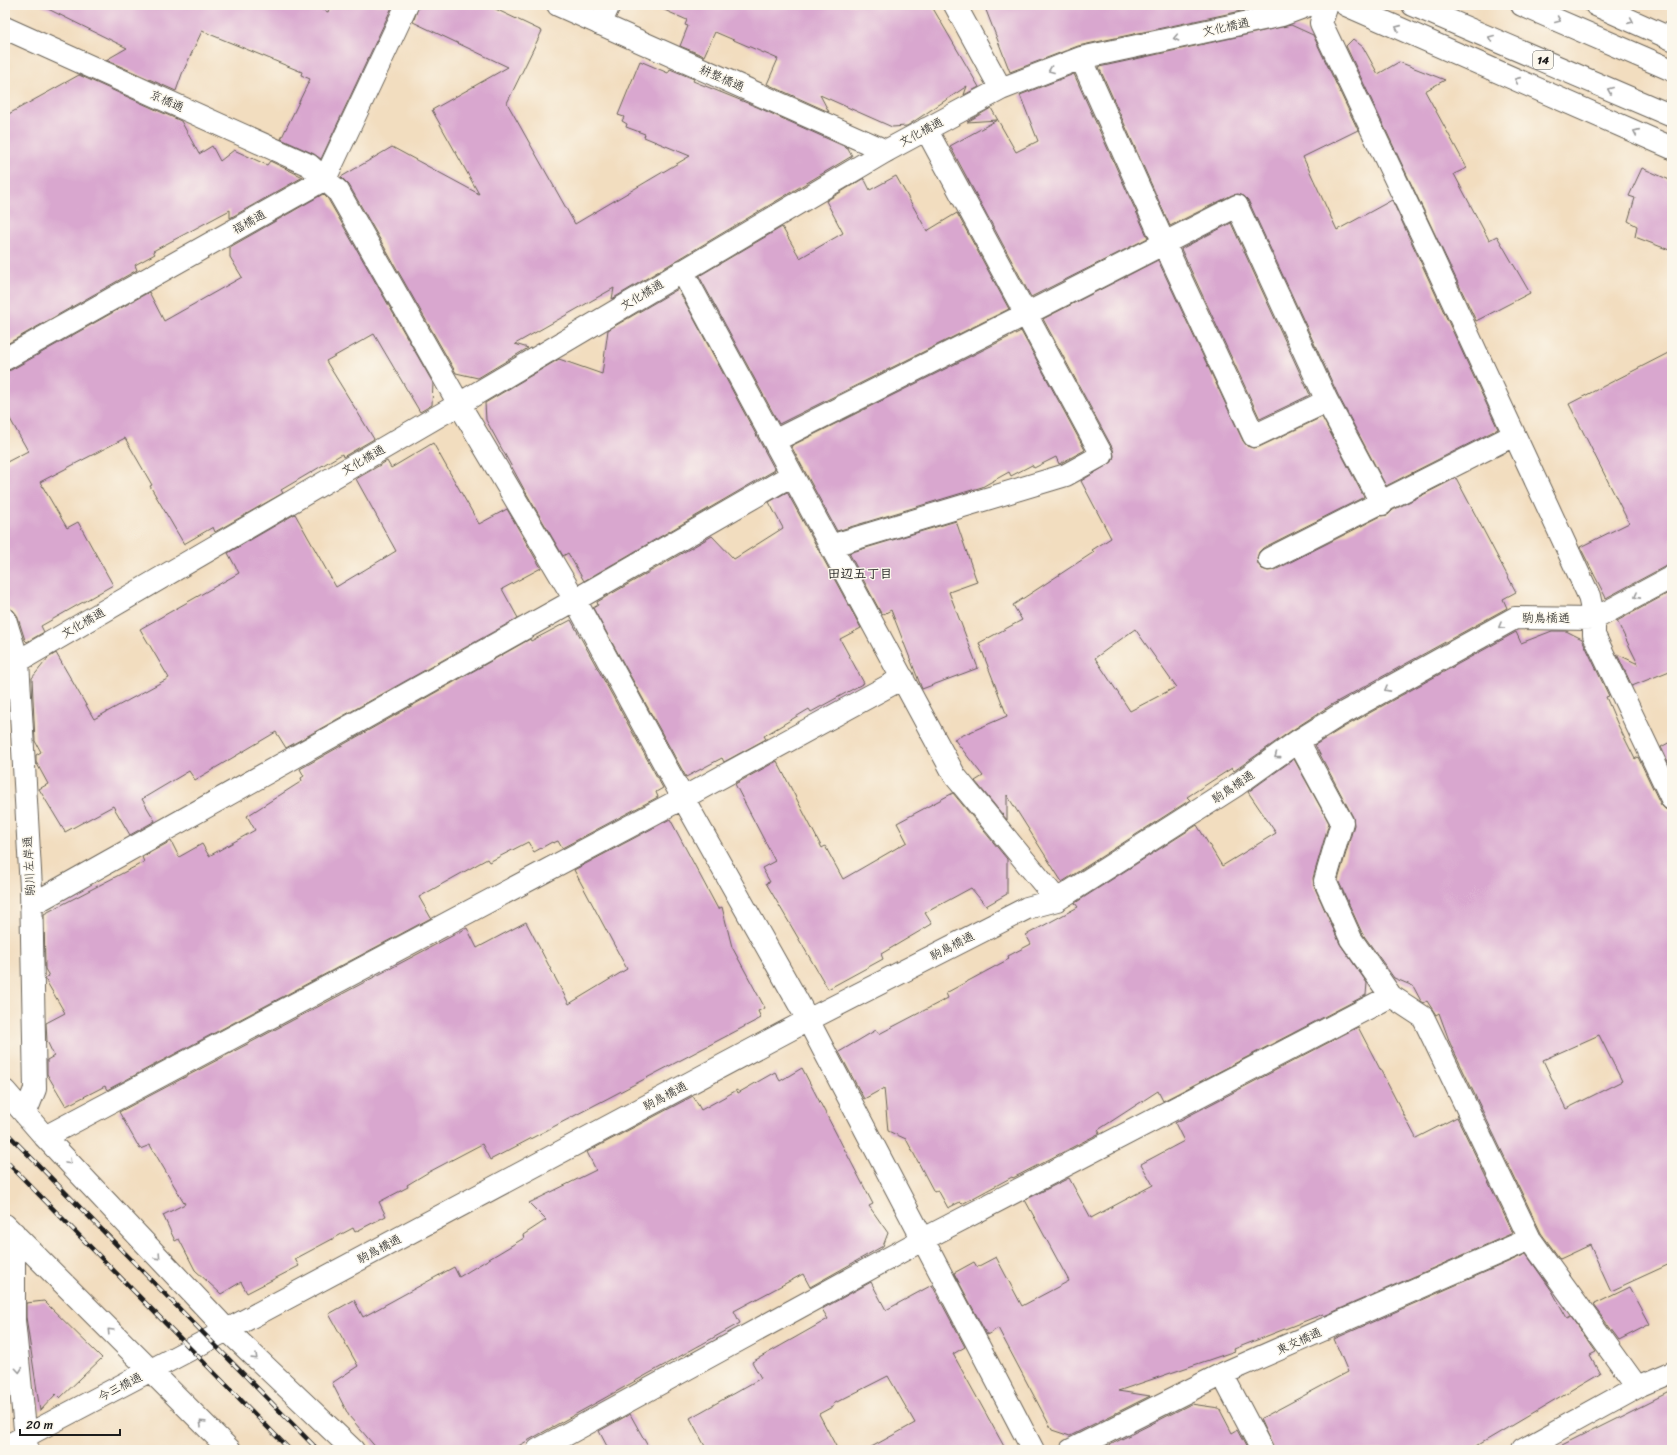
<svg xmlns="http://www.w3.org/2000/svg" width="1677" height="1455" viewBox="0 0 1677 1455" font-family="Sriracha,'Klee One',sans-serif">
<style>
.building{fill:#d9a7cf;fill-rule:evenodd}
.lines{fill:none;stroke-linecap:round;stroke-linejoin:round}
.minor-casing{stroke:#676055;stroke-width:24}
.tertiary-casing{stroke:#676055;stroke-width:24}
.motorway-casing{stroke:#676055;stroke-width:24}
.minor{stroke:#fff;stroke-width:22}
.tertiary{stroke:#fff;stroke-width:22}
.motorway{stroke:#fff;stroke-width:22}
.rail-casing{stroke:#1c1c1c;stroke-width:4.5}
.rail{stroke:#fbf7ec;stroke-width:3;stroke-dasharray:9;stroke-linecap:butt}
.oneway{stroke:#999}
.labels{text-anchor:middle;stroke-width:3;stroke-linejoin:round;paint-order:stroke}
.shield{fill:#fbf7ec;stroke:#5f5e5a;stroke-width:1}
.shield-label{font-size:11px;font-weight:bold;fill:#1c1c1c}
.street-label{font-size:12px;fill:#1c1c1c;stroke:#fbf7ec}
.neighbourhood-label{font-size:13px;font-weight:bold;fill:#1c1c1c;stroke:#fbf7ec}
</style>
<rect width="100%" height="100%" fill="#fbf7ec"/>
<filter id="ink" filterUnits="userSpaceOnUse"><feTurbulence type="fractalNoise" baseFrequency=".025" numOctaves="2"/><feDisplacementMap in="SourceGraphic" scale="8" xChannelSelector="R" yChannelSelector="G"/><feConvolveMatrix kernelMatrix="1 2 1 2 8 2 1 2 1" color-interpolation-filters="sRGB"/></filter>
<filter id="wash" filterUnits="userSpaceOnUse"><feTurbulence type="fractalNoise" baseFrequency=".012" numOctaves="4" result="noise"/><feDisplacementMap in="SourceGraphic" scale="16" xChannelSelector="R" yChannelSelector="G"/><feGaussianBlur stdDeviation="0.9" result="paint"/><feColorMatrix in="noise" values="0 0 0 0 0 0 0 0 0 0 0 0 0 0 0 0 0 1.4 0 .05"/><feComposite in="paint" operator="in"/></filter>
<g filter="url(#wash)">
<rect width="100%" height="100%" fill="#f2ddbf"/>
<g id="blocks">
<!-- building -->
<path class="building" d="M40,5h271l17,7 3,-7h62l-72,154 -7,-5 -33,-15 29,-60 -9,-4 1,-3 -100,-41 -20,43 -6,17 -70,-31 21,-12z
M419,5h68l55,26 -35,72 68,121 115,-68 -46,-19 1,-3 -19,-7 1,-3 -5,-3 2,-4 -6,-2 22,-54 28,12 2,-4 24,10 -1,2 64,26 91,41 4,8 -240,143 2,-11 -99,56 13,4 -50,30 -22,-5 -107,-188 -8,-8 51,-30 87,47 -47,-84 76,-43 -95,-45z
M653,5h278l48,82 -15,8 3,-9 -60,40 -15,1 -72,-32 9,17 -62,-28 11,-25 -63,-27 -11,24 -24,-10 8,-20 -3,-1 2,-5z
M984,5h285l-191,41 -68,26z
M1291,25l22,10 45,95 -55,27 34,73 55,-30 106,229 -112,57 -48,-91 -90,-195 -4,-4 -6,-2 -6,1 -62,31 -71,-159z
M1353,39l10,8 15,27 21,-12 46,18 -20,11 42,77 -13,6 35,66 8,-4 33,57 -54,28 -130,-275z
M1074,74l74,164 -117,59 -81,-151 47,-26 -30,2 24,-14 25,44 22,-11 -18,-46z
M79,75l102,46 18,33 13,-8 8,15 14,-11 33,15 3,-4 33,16 -73,41v-8l-77,41 2,3 -20,11 2,5 -132,75v-229z
M1642,168l30,13v70l-37,-14 2,-11 -9,-5 7,-23 -6,-2z
M896,176l31,55 30,-18 52,96 -230,115 -80,-148 83,-49 18,31 43,-25 -17,-32 38,-23 6,12z
M323,194l5,5 105,184 -1,22 -12,7 -46,-78 -48,27 48,78 -31,18 -1,-3 -61,36 2,3 -68,39 -2,-5 -29,17 -34,-58 2,-1 -27,-47 -85,44 27,46 11,-6 35,63 -72,41 3,6 -17,10 -2,-2 -8,-25 -4,-5 -8,-3v-144l23,-12 -23,-41v-39l6,-1 138,-78 15,29 78,-44 -12,-20v-10z
M1231,223l79,172 -50,24 -79,-170z
M1158,260l85,181 4,5 6,2 6,-1 63,-30 42,80 -101,51 -4,4 -2,6 1,6 4,5 6,2 7,-1 106,-54 7,-1 5,-5 63,-32 60,114 -13,7 4,9 -176,97 -40,26 -57,40 -2,-3 -45,29 3,3 -128,82 -55,-87v25l-32,-39 8,-5 -29,-37 53,-23 -28,-73 43,-23 -9,-15 81,-53 -2,-2 19,-12 -30,-57 31,-19 2,-6 -1,-7 -70,-130zM1135,629l41,58 -46,24 -35,-53z
M678,289l97,181 -191,111 -16,-28 -5,3 -38,-65 -39,-71 -1,-17 74,-44 43,15 6,-44z
M1021,331l64,119 -24,13 -2,1 -3,-7 -22,11 -2,-3 -21,11 -2,-4 -27,15 -145,44 -46,-85z
M1672,351v214l-6,1 -60,32 -26,-51 49,-24 -60,-119z
M433,443l46,81 28,-15 34,59 -39,21 16,29 -232,130 -10,-16 -81,48 -6,-9 -47,28 13,22 -25,14 -17,-29 -48,26 -26,-43 9,-5 -12,-22v-7l5,-3 -6,-11 -3,-63 16,-20 8,-5 38,66 75,-41 -29,-49 99,-56 -11,-20 67,-39 41,73 60,-36 -40,-72 31,-18 4,7z
M787,492l74,136 -21,11 24,44 -53,29 -2,-3 -45,27 2,3 -42,23 -2,-4 -36,19 -93,-169 5,-3 -1,-3 115,-66 22,23 49,-31 -14,-26z
M956,521l21,61 -28,10 29,76 -56,21 -31,-79 -9,5 -33,-62z
M1672,591v79l-40,16 -15,-32 21,10 -21,-43z
M571,620l92,168 -7,4 2,5 -96,51 -4,-7 -5,2 -1,-1 -18,10 -6,-10 -39,20 -2,-3 -68,38 12,21 -324,172 -2,-4 -39,20 -19,-32v-14l7,-4 -7,-15 -1,-18 19,-10 -20,-34 4,-3 -4,-7 -1,-55 100,-52 -2,-5 29,-16 8,16 23,-13 7,12 46,-26 -8,-14 55,-35 -1,-3 3,-2 -4,-7 230,-130 1,2z
M1552,631h14l16,8 27,57 -3,1 12,28 17,34 3,-2 23,48 4,4 7,2v452l-61,28 -21,-46 -30,14 -19,-26 -91,-190 -11,-30 -3,2 -9,-14 -3,2 -3,-2 -8,-15 -19,-8 -32,-45 -24,-53 16,-55 -1,-8 -38,-72 29,-18 172,-95 5,11zM1599,1035l23,46 -56,28 -23,-49z
M1672,741v29l-11,-23z
M1294,759l35,64 -16,55 1,8 26,58 27,39 -1,12 -203,106 -5,-10 -60,39 2,3 -87,45 -1,-1 -50,27 -2,-2 -12,6 -10,-18 -4,2 -28,-53 -18,-8 -4,-43 -20,11 -25,-47 37,-22 3,4 69,-36 -2,-5 63,-34 -1,-3 23,-12 -5,-9 52,-28 -3,-4 122,-78 25,41 54,-33 -28,-41z
M777,761l45,87 3,-2 18,33 64,-37 -10,-19 56,-30 54,66v35l-21,12 -15,-18 -46,25 7,11 -51,30 2,5 -55,30 -62,-106 4,-1 -8,-14 13,-7 -40,-77z
M670,819l48,90 4,-2 10,40 33,61 -7,3 3,7 -271,142 -8,-16 -55,29 -20,12 1,2 -29,15 7,14 -31,16 -2,-4 -58,31 4,7 -52,27 -6,-11 -20,12 -26,-24 -16,-31 -4,2 -12,-26 22,-11 -35,-59 -10,4 -21,-37 348,-184 10,20 49,-26 43,82 58,-35 -53,-99z
M1358,1027l58,111 41,-21 56,116 -189,83 -1,-2 -89,35 1,2 -117,40 32,5 -80,40 -18,-6 -54,-102 -11,7 -33,-62 20,-11 3,5 19,-10 26,49 47,-25 -44,-81 44,-22 22,40 62,-33 -12,-21 43,-23 -9,-18z
M802,1068l71,136 -4,2 19,27 -5,13 -73,41 -7,-13 -69,37 6,12 -229,127h-133l-29,-34 -17,-33 26,-17 -29,-52 25,-14 9,17 91,-50 5,10 65,-39 -1,-3 23,-15 -17,-17 67,-33 -9,-18 106,-56 8,14 36,-20 1,3 37,-21 5,9z
M1526,1254l26,37 15,27 4,-2 25,36 -6,3 10,18 -130,77h-196l-14,-31 88,-47 -14,-33z
M871,1282l15,28 46,-25 33,62 -12,7 53,96h-140l49,-27 -27,-47 -55,28 1,2 -15,8 19,36h-131l-17,-32 71,-40 -9,-16 76,-43 -6,-10z
M1630,1287l20,37 -31,16 -26,-35z
M44,1301l58,57 -42,40 -4,-4 -16,17 -14,-94v-14z
M1672,1391v59h-118z
M1191,1404l28,4 13,25 5,-3 11,20h-137l-7,-2z
M630,1414l20,36h-41l-10,-19z"/>
</g>
</g>
<g filter="url(#ink)">
<use href="#blocks" fill-opacity="0" stroke="#676055" stroke-width="1"/>
<g class="lines">
<!-- minor casing -->
<g class="minor-casing">
<path id="minor" d="M955,5l46,84
M1327,5l-6,18 101,212 167,361 5,23v16l78,164
M1346,5l326,143
M1596,5l76,34
M600,24l9,-19
M5,28l304,137 29,26 121,213 116,196 108,198 125,222 225,430
M1081,58l83,185 90,193 73,-35
M682,271l273,505 102,124
M5,359l320,-180 82,-174
M774,441l252,-127 211,-108 90,195 55,103
M830,546l236,-71 36,-20 -176,-326
M1269,559l245,-124
M5,619l13,42 13,227 4,201 -10,25
M5,669l454,-265 427,-253 115,-62 80,-31 201,-43 27,-10
M1298,741l44,81 -17,59 26,58 40,57 32,21 107,222 107,148
M31,905l544,-305 217,-125
M5,1091l40,46 182,193 126,120
M45,1137l638,-339 220,-120
M5,1225l225,225
M14,1233v87l13,129
M1222,1374l40,76
M5,1447l222,-117 581,-310 219,-112 30,-8 178,-114 63,-45 40,-25 177,-98 79,1 78,-42
M538,1450l384,-210 469,-244
M1071,1450l151,-76 308,-135
M1523,1450l114,-63 35,-15"/>
</g>
<!-- tertiary casing -->
<g class="tertiary-casing">
<path id="tertiary" d="M558,5l328,146"/>
</g>
<!-- motorway casing -->
<g class="motorway-casing">
<path id="motorway" d="M1413,5l259,111
M1522,5l150,65"/>
</g>
<!-- minor -->
<use href="#minor" class="minor"/>
<!-- tertiary -->
<use href="#tertiary" class="tertiary"/>
<!-- motorway -->
<use href="#motorway" class="motorway"/>
<!-- rail casing -->
<g class="rail-casing">
<path id="rail" d="M5,1131l313,319
M5,1160l285,290"/>
</g>
<!-- rail -->
<use href="#rail" class="rail"/>
</g>
<!-- one-way arrows -->
<defs><path id="oneway-chevron" d="M-2-3.5L2.5 0L-2 3.5" fill="none" stroke-width="1.6" stroke-linecap="round" stroke-linejoin="round"/></defs>
<g class="oneway">
<use href="#oneway-chevron" transform="translate(1558 20) rotate(23)"/>
<use href="#oneway-chevron" transform="translate(1631 21) rotate(24)"/>
<use href="#oneway-chevron" transform="translate(1398 28) rotate(-156)"/>
<use href="#oneway-chevron" transform="translate(1176 38) rotate(168)"/>
<use href="#oneway-chevron" transform="translate(1491 38) rotate(-157)"/>
<use href="#oneway-chevron" transform="translate(1051 70) rotate(159)"/>
<use href="#oneway-chevron" transform="translate(1517 80) rotate(-156)"/>
<use href="#oneway-chevron" transform="translate(1610 90) rotate(-157)"/>
<use href="#oneway-chevron" transform="translate(1636 132) rotate(-156)"/>
<use href="#oneway-chevron" transform="translate(1637 596) rotate(152)"/>
<use href="#oneway-chevron" transform="translate(1501 626) rotate(151)"/>
<use href="#oneway-chevron" transform="translate(1387 689) rotate(151)"/>
<use href="#oneway-chevron" transform="translate(1277 756) rotate(144)"/>
<use href="#oneway-chevron" transform="translate(69 1162) rotate(47)"/>
<use href="#oneway-chevron" transform="translate(158 1257) rotate(47)"/>
<use href="#oneway-chevron" transform="translate(110 1331) rotate(-134)"/>
<use href="#oneway-chevron" transform="translate(255 1357) rotate(44)"/>
<use href="#oneway-chevron" transform="translate(19 1370) rotate(85)"/>
<use href="#oneway-chevron" transform="translate(202 1423) rotate(-136)"/>
</g>
</g>
<g class="labels">
<!-- shield labels -->
<rect class="shield" x="1533" y="51" width="20" height="18" rx="3"/>
<g class="shield-label">
<text x="1543" y="64">14</text>
</g>
<!-- street labels -->
<g class="street-label">
<text transform="translate(1226 27) rotate(-12)" y="4">文化橋通</text>
<text transform="translate(722 78) rotate(24)" y="4">耕整橋通</text>
<text transform="translate(167 101) rotate(24)" y="4">京橋通</text>
<text transform="translate(921 132) rotate(-28)" y="4">文化橋通</text>
<text transform="translate(249 222) rotate(-29)" y="4">福橋通</text>
<text transform="translate(642 295) rotate(-31)" y="4">文化橋通</text>
<text transform="translate(363 460) rotate(-30)" y="4">文化橋通</text>
<text x="1546" y="622">駒鳥橋通</text>
<text transform="translate(83 623) rotate(-30)" y="4">文化橋通</text>
<text transform="translate(1233 787) rotate(-34)" y="4">駒鳥橋通</text>
<text transform="translate(29 866) rotate(-93)" y="4">駒川左岸通</text>
<text transform="translate(952 946) rotate(-27)" y="4">駒鳥橋通</text>
<text transform="translate(665 1096) rotate(-28)" y="4">駒鳥橋通</text>
<text transform="translate(379 1249) rotate(-28)" y="4">駒鳥橋通</text>
<text transform="translate(1299 1341) rotate(-24)" y="4">東交橋通</text>
<text transform="translate(120 1387) rotate(-27)" y="4">今三橋通</text>
</g>
<!-- neighbourhood labels -->
<g class="neighbourhood-label">
<text x="860" y="578">田辺五丁目</text>
</g>
</g>
<!-- margin -->
<rect width="1677" height="1455" fill="none" stroke="#fbf7ec" stroke-width="20"/>
<!-- scale -->
<path d="M20 1429v6h100v-6" fill="none" stroke="#1c1c1c" stroke-width="2"/>
<text x="26" y="1429" font-size="12" fill="#1c1c1c" stroke="#fbf7ec" stroke-width="3" paint-order="stroke">20 m</text>
</svg>
